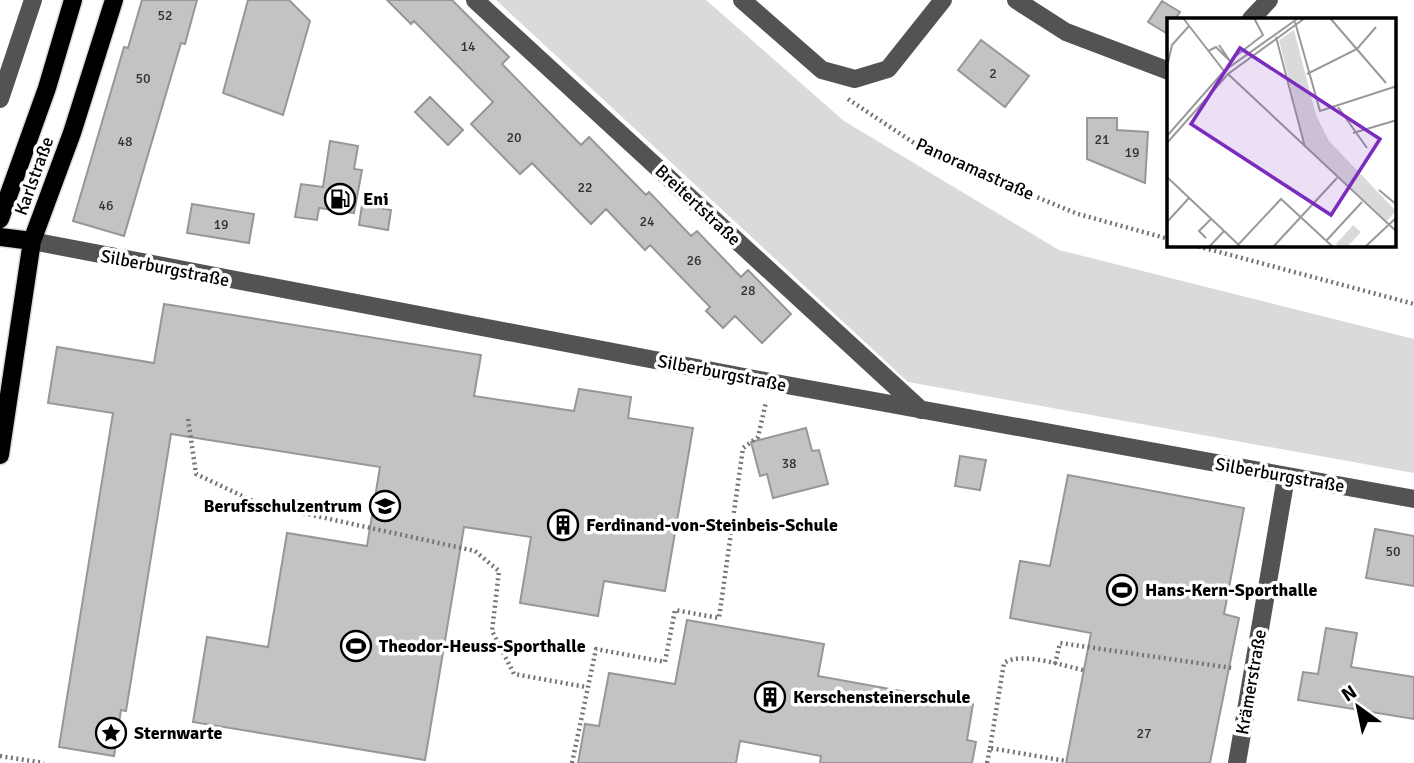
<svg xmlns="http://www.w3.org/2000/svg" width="1414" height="763" viewBox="0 0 1414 763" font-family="Signika,sans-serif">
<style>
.green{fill:#dadada}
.building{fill:#c3c3c3;stroke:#979797;stroke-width:2}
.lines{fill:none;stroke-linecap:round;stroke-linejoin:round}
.major-casing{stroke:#dbdbdb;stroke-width:21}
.path{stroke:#757575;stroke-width:4.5;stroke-dasharray:2 3.5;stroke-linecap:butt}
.minor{stroke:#535353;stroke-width:18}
.major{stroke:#000;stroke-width:18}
.labels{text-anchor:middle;stroke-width:7;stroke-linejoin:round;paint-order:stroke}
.number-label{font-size:14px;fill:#313131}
.street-label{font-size:18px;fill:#000;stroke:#fff}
.poi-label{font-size:18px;font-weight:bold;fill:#000;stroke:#fff;text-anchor:start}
.inset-road{fill:none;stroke:#999;stroke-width:2}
.view{fill:#7b2cbf;fill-opacity:0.15;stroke:#7b2cbf;stroke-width:3.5}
.inset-edge{fill:none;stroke:#000;stroke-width:3.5}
</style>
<rect width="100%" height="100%" fill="#fff"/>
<!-- green -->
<path class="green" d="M496,0h210l138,121 215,129 355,89v134l-506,-91z"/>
<!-- building -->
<path class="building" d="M142,0h55l-12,44 -4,-1 -57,193 -51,-15 51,-174 4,1z
M248,0h41l21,21 -27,94 -60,-22z
M387,0h65l57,57 -7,7 79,81 8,-8 57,58 3,-3 42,44 6,-5 44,46 7,-7 43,44 -29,29 -27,-27 -12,12 -17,-17 4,-4 -60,-62 -5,5 -39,-41 -15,15 -59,-61 -12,11 -49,-50 22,-22 -79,-81 -3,3z
M1162,1l18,11 -5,7h-6v10l-3,4 -18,-11z
M981,40l48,36 -24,31 -47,-37z
M430,97l33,33 -15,15 -33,-33z
M1087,118h30v12l31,2 -3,51 -58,-24z
M330,141l28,5 -4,23 8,1 -8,43 -35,-5 -2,12 -22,-3 6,-33 22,3z
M192,204l62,10 -5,29 -62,-10z
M362,205l29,5 -3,20 -29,-5z
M164,304l317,51 -7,41 100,15 5,-22 52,8 -3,21 65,10 -28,163 -61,-10 -6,35 -78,-13 11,-66 -67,-10 -39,233 -232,-38 14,-85 61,10 19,-114 80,13 13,-79 -209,-33 -45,277 -5,-1 -7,46 -55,-9 54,-334 -65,-10 9,-56 97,16z
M806,428l6,23 7,-1 9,34 -55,14 -6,-24 -7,2 -9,-34z
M960,456l26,4 -6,30 -25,-4z
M1068,475l176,33 -20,106 15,4 -29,145h-144l25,-130 -81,-15 10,-57 30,5z
M1375,529l39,7v50l-48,-8z
M687,620l137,24 -6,32 155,28 -6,36 9,2 -4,21h-152l1,-7 -81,-15 -4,22h-158l7,-39 14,2 10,-53 66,11z
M1326,628l31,5 -6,34 63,10v42l-116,-19 5,-28 15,2z"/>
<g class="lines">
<!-- major casing -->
<g class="major-casing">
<path id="major" d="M0,219l47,-131 26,-88
M0,237l32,4
M0,455l32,-214 40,-108 42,-133"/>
</g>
<!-- path -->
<path class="path" d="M848,99l81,54 149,61 91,25
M1193,245l221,59
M188,419l8,55 61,29 218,48 24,20 -7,60 22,43 72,13
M1055,664l5,-21 172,25
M990,748l14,-85c17,-12 60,3 79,7
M0,756l44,7
M572,763l24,-114 69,13 10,-52 44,8 24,-170 15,-11 8,-35
M987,763l3,-15 76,13"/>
<!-- minor -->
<path class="minor" d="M475,0l446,410
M742,0l80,70 33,9 33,-10 55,-69
M1016,0l50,32 103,39
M1251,19l18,-19
M0,99l33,-99
M32,241l738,141 644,117
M1237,763l49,-286"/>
<!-- major -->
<use href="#major" class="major"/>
</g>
<!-- icons -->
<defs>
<g id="fuel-ring" transform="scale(1.575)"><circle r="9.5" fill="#fff" stroke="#000" stroke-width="1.5"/><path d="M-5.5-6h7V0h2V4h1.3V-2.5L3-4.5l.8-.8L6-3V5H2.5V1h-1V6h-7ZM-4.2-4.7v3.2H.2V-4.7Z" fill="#000"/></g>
<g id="school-ring" transform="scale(1.575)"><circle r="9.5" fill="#fff" stroke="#000" stroke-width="1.5"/><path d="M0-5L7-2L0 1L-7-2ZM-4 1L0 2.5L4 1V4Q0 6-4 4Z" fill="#000"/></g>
<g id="building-ring" transform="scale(1.575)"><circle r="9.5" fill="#fff" stroke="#000" stroke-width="1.5"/><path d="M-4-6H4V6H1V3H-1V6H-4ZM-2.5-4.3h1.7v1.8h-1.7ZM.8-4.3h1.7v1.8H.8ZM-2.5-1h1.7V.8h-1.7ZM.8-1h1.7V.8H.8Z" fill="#000"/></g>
<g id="stadium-ring" transform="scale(1.575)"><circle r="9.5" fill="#fff" stroke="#000" stroke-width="1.5"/><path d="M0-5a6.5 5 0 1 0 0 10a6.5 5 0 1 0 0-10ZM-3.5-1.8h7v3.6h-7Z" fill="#000"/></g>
<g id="sight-ring" transform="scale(1.575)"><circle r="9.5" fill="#fff" stroke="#000" stroke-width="1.5"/><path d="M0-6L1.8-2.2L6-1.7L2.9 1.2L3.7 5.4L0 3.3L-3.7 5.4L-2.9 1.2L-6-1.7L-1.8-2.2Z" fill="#000"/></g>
</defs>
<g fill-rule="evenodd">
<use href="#fuel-ring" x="340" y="199"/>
<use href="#school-ring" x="385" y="506"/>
<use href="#building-ring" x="563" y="525"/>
<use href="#stadium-ring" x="1122" y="590"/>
<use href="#stadium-ring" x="356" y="646"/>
<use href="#building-ring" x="770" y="697"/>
<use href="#sight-ring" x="111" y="733"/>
</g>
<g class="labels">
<!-- number labels -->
<g class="number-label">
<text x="165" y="20">52</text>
<text x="468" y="51">14</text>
<text x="993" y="78">2</text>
<text x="143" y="83">50</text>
<text x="514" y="142">20</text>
<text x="1102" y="144">21</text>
<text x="125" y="146">48</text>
<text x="1132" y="157">19</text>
<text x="585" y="192">22</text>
<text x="106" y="210">46</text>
<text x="647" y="226">24</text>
<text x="221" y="229">19</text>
<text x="694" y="265">26</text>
<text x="748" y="295">28</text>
<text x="789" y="468">38</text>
<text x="1393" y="556">50</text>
<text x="1144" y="738">27</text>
</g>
<!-- street labels -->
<g class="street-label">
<text transform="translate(975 169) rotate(24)" y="6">Panoramastraße</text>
<text transform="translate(34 176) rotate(-70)" y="6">Karlstraße</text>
<text transform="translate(698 205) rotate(43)" y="6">Breitertstraße</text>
<text transform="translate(165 268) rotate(11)" y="6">Silberburgstraße</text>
<text transform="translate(722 373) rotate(11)" y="6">Silberburgstraße</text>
<text transform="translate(1280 475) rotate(10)" y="6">Silberburgstraße</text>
<text transform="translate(1251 682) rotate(-80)" y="6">Krämerstraße</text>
</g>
<!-- poi labels -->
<g class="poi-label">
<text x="363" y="205">Eni</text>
<text x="362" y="512" text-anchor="end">Berufsschulzentrum</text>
<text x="586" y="531">Ferdinand-von-Steinbeis-Schule</text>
<text x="1145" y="596">Hans-Kern-Sporthalle</text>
<text x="379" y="652">Theodor-Heuss-Sporthalle</text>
<text x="793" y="703">Kerschensteinerschule</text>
<text x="134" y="739">Sternwarte</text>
</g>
</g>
<!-- overview -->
<g transform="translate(1167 18)">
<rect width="229" height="229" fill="#fff"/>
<path d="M127,12l22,85 13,26 67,70 -9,10 -82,-76 -26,-105zM186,207l8,7 -14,15h-8l-3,-3z" fill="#dadada"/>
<path class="inset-road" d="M16,0l41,53M163,0l56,65M128,4l25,89 77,-25M109,19l29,110M41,33l8,-4 14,14 -11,-16M65,41l31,-24 -9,-17M0,49l5,-22 17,-19M61,56l169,158M140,56l50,-25 19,-22M171,89l29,41M186,115l44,-13M0,118l57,-65 73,-52M0,125l61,-69 77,-56M0,159l74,70M212,172l18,15M0,204l22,-24M39,220l-7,-7 12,-12M159,223l36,-39M42,229l15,-16M69,229l45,-48 52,48M106,229l64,-69M198,229l32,-30"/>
<path class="view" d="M73,30l140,91 -49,76 -140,-91z"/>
<rect width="229" height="229" class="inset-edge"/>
</g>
<!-- north arrow -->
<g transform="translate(1358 707) rotate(327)" stroke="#ffffff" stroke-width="5" paint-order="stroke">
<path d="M0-5L12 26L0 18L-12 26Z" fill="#000000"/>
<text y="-10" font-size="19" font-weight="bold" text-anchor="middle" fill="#000000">N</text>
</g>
</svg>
